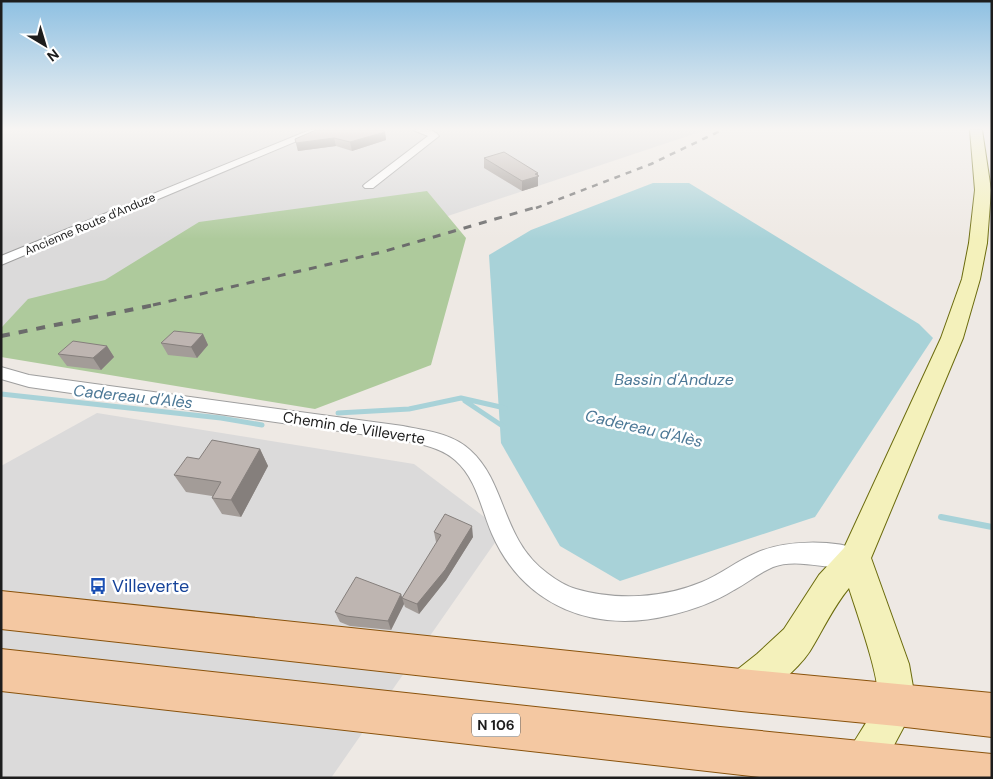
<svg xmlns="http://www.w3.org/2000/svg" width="993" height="779" viewBox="0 0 993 779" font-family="'DM Sans',sans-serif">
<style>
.residential{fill:#dbdada}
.forest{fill:#aeca9c}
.water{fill:#a8d2d8}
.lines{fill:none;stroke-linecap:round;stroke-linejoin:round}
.stream-far1{stroke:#a8d2d8;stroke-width:5}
.stream{stroke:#a8d2d8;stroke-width:6}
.street-casing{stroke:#9e9e9e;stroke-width:2}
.secondary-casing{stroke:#6b6b0d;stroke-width:2}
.primary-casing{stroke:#8a530c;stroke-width:2}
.street{fill:#fff;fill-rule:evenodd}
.secondary{fill:#f4f1bb;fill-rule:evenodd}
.primary{fill:#f4c8a2;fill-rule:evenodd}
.rail-far2{stroke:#6b6b6b;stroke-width:2.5;stroke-dasharray:6 6;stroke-linecap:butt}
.rail-far1{stroke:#6b6b6b;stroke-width:3;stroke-dasharray:8 8;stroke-linecap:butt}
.rail{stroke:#6b6b6b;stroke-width:4;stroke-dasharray:9 9;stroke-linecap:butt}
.wall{fill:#a39c98}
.shaded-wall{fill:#857f7c}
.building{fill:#beb5b1;stroke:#857f7c}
.labels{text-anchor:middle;stroke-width:5;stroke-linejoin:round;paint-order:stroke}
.far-street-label{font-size:12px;fill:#1d1d1d;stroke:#fff}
.shield{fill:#fff;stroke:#616161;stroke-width:1}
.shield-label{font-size:14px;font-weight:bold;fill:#1d1d1d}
.street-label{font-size:15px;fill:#1d1d1d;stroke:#fff}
.water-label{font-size:16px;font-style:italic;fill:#4c7896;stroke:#fff}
.near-transit-label{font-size:18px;fill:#164399;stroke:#fff;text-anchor:start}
</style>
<rect width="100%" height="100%" fill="#eee9e4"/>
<!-- residential -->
<path class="residential" d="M1,130h705l-372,124 -248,56 -85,16z
M97,413l317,51 89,67 -172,247h-330v-312z"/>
<!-- forest -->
<path class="forest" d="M427,191l39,47 -35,127 -116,44 -314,-52v-29l27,-29 77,-19 94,-58z"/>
<!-- water -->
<path class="water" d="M653,183h36l230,141 14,14 -118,179 -195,64 -60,-35 -59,-103 -12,-188 42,-25z"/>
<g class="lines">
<!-- stream-far1 -->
<path class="stream-far1" d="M1,394l220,24 41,7
M465,401l39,26
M338,413l71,-4 52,-11 44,10"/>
<!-- stream -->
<path class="stream" d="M941,517l51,10"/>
<!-- street casing -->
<g class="street-casing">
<path id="street" d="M310,130h13l-322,135v-9z
M413,130c10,0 20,-2 26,6l-66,52h-8l-2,-2 2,-2 63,-48z
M1,367l28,8 374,51c23,5 49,7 67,24 37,33 31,89 77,123 9,7 19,13 29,16 41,12 88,9 126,-7 19,-8 35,-21 54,-29 28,-13 78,-14 107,-2l3,7 -3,7c-24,10 -62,-9 -90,2 -14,6 -26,16 -39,23 -19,12 -42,20 -63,25 -76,19 -147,-8 -179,-81 -11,-25 -15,-55 -37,-74 -15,-13 -33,-15 -52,-20l-374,-53 -28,-8z"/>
</g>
<!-- secondary casing -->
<g class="secondary-casing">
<path id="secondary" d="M970,130h12l9,60 -4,53 -7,36 -17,59 -92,220 38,106 7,40 -39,73 -27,1 -7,-15c9,-21 24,-39 34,-60 7,-16 -22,-95 -28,-115 -16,19 -26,42 -39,63 -13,20 -48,49 -69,57l-13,-5 -5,-13 5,-13 29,-23 27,-25 35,-54 25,-27 97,-210 21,-59 7,-36 6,-53z"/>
</g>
<!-- primary casing -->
<g class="primary-casing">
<path id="primary" d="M1,591l740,78 251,24v44l-95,-11 -156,-15 -740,-82z
M1,649l719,78 272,27v24h-223l-768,-87z"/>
</g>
<!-- street -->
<use href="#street" class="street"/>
<!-- secondary -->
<use href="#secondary" class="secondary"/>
<!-- primary -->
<use href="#primary" class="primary"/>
<!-- rail-far2 -->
<path class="rail-far2" d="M536,208l115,-44 71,-34"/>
<!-- rail-far1 -->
<path class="rail-far1" d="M153,305l229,-53 158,-46"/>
<!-- rail -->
<path class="rail" d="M1,336l158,-32"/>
</g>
<!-- wall -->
<path class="wall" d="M314,130h68l3,2 1,8 -34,11 -16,-5 -38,5 -3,-12 20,-8z
M484,158l54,18v10l-16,5 -38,-23z
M203,334l5,11 -11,13 -29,-3 -7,-12z
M107,346l7,11 -13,13 -34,-4 -9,-12z
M260,449l8,17 -27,51 -19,-3 -10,-16v-2l-26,-4 -12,-17 25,-16z
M434,532l39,5 -27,43 -27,34 -14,-7 -1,-3 -13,26 -41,-4 -10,-4 -5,-10 66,-18 1,4 35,-55 -1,-1z"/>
<!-- shaded-wall -->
<path class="shaded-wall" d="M385,132l1,8 -34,11 -2,-9z
M334,138l2,8 -38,5 -2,-8z
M538,173v13l-16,5v-10l13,-7z
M203,334l5,11 -11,13 -6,-11z
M107,346l7,11 -13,13 -8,-12z
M260,449l8,17 -27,51 -10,-17z
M472,526l1,11 -27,43 -27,34 -2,-10z
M401,594l3,10 -13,26 -3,-9z"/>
<!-- building -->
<path class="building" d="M316,130h66l3,2 -35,10 -16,-4 -38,5 -1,-4z
M504,152l34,21 -3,1 4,2 -17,5 -38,-23z
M174,331l29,3 -12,13 -30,-4z
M73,341l34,5 -14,12 -35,-4z
M212,440l48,9 -29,51 -19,-2 9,-16 -47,-7 13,-18 12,2z
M445,514l27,12 -27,44 -28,34 -15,-6 39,-63 -7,-3z
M356,577l45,17 -13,27 -42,-5 -11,-4z"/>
<!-- sky -->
<linearGradient id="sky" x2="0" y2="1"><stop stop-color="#8ec0e2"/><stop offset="0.54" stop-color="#f7f5f3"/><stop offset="1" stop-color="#f7f5f3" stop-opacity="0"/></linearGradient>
<rect width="993" height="239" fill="url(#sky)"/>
<!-- icons -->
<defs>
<g id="bus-bare" transform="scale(1.35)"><path d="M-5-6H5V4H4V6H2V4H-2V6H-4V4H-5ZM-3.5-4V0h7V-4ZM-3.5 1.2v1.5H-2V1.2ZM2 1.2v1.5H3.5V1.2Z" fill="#1a4fb4" stroke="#fff" stroke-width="2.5" paint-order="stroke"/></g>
</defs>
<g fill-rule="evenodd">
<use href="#bus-bare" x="98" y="586"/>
</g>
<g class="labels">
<!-- far-street labels -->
<g class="far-street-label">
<text transform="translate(90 224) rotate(-23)" y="4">Ancienne Route d'Anduze</text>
</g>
<!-- shield labels -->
<rect class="shield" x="472" y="713.5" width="48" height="23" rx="4"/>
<g class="shield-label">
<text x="496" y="730">N 106</text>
</g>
<!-- street labels -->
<g class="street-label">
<text transform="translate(354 428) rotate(9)" y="5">Chemin de Villeverte</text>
</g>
<!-- water labels -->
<g class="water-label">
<text x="674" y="385">Bassin d'Anduze</text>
<text transform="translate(133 396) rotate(6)" y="6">Cadereau d'Alès</text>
<text transform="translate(644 428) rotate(13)" y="6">Cadereau d'Alès</text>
</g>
<!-- near-transit labels -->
<g class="near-transit-label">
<text x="112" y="592">Villeverte</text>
</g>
</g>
<!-- border -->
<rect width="993" height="779" fill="none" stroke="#1d1d1d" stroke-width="5"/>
<!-- north arrow -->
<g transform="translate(45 45) rotate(142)" stroke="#ffffff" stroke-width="4" paint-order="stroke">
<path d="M0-4L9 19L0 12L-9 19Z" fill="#1d1d1d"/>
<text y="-8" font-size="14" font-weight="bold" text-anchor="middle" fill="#1d1d1d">N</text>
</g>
</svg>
